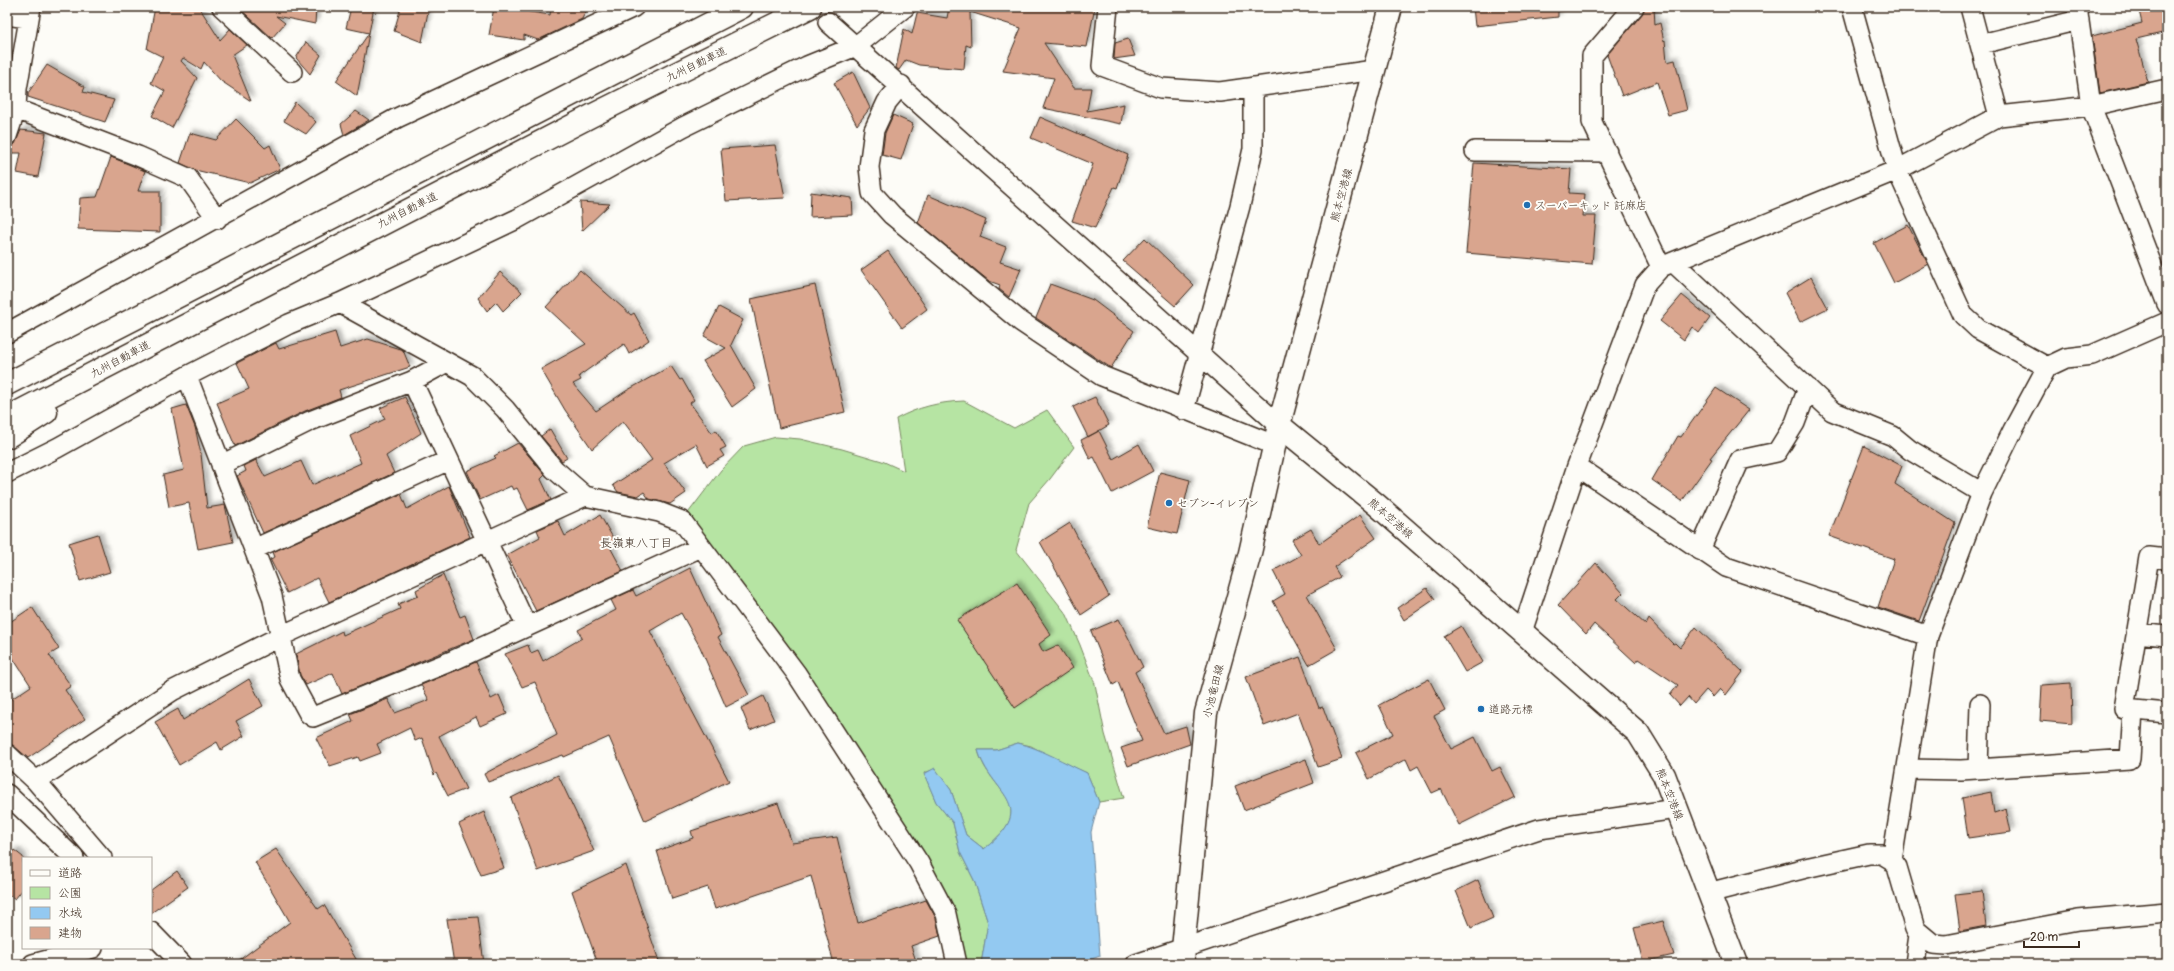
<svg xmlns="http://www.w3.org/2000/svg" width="2174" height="971" viewBox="0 0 2174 971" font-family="Pangolin,'Klee One',sans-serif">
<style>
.green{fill:#b6e4a3;stroke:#788760}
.water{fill:#93c9f1;stroke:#70899d}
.building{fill:#d9a58e;stroke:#3b2a1e;filter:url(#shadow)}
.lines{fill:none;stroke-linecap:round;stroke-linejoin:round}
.minor-casing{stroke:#3b2a1e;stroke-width:22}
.major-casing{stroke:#3b2a1e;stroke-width:25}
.highway-casing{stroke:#3b2a1e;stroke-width:25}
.minor{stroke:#fdfcf7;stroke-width:19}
.major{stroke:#fdfcf7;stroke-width:22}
.highway{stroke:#fdfcf7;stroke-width:22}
.poi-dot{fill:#1f6fb2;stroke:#fdfcf7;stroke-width:1.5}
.labels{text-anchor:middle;stroke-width:4;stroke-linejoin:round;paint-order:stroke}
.street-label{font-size:11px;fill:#3b2a1e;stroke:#fdfcf7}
.poi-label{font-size:11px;fill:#3b2a1e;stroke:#fdfcf7;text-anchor:start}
.neighbourhood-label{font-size:12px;fill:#3b2a1e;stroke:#fdfcf7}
</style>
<defs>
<filter id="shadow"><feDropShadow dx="3.5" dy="-3.5" stdDeviation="2" flood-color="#0004"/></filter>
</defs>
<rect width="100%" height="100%" fill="#fdfcf7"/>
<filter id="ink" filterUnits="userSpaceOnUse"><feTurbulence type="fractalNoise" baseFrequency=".025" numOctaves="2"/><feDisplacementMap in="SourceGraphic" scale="8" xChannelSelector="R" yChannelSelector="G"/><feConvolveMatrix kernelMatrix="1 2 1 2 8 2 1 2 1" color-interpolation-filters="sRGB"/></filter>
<g filter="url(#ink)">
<!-- green -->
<path class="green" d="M964,401l50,27 33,-18 27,37 -24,32 -21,24 -13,47 51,65 13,30 15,39 10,50 19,64 -25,4 -12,-29 -30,-13 -26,-14 -13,-3 -22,7h-18c11,44 65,53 6,99l-18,-14 -15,-45 -16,-21 -11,4 12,29 17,21 7,29 14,28 14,43 -7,41h-15l-47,-101 -237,-342 39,-51 23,-24 32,-9 24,2 42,10 40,12 22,10 -8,-52c22,-12 43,-17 68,-18z"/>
<!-- water -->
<path class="water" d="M1018,743c22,5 47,20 69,30l12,29 -8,30 9,124 -22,8h-97l7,-41 -14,-43 -14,-28 -7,-29 -17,-21 -12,-28 11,-6 16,22 15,45 18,14c58,-45 6,-55 -6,-99h18z"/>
<!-- building -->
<path class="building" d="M155,7h44l21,33 10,-11 17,16 -15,10 19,46 -30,-20 -17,-19 -3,7 -18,-11 -2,3 16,17 -25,50 -20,-12 13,-25 -14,-8 12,-26 -16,-8z
M238,7h78l-1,17 -39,-8 9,7 -13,15z
M351,7h23l-17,89 -21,-15 33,-48 -23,-5z
M401,7h28l-7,35 -28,-11z
M494,7h25l-1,3 32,5 1,-8h37l-6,12 -44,21 -14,-5v5l-35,-5z
M949,7h146l-8,40 -43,-4 30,45h17l-4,23 37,-7 -3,20 -78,-16 11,-30 -51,-7 18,-43 -51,-16 1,35 -5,-2 -2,24 -45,-4 -13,-5 -7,10 -3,-2 8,-39 8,5 5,-21 30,5z
M1473,7h85v10l-83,9z
M1645,7h9l1,18 5,-2 4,18 1,-1 2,22 8,-2 12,50 -19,5 -11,-33 -35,14 -15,-41 35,-41z
M2138,7h27l2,7v18l-31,7 12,43 -48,11 -8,-57 50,-13z
M1128,39l7,17 -21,3 1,-16z
M306,42l15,13 -11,19 -14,-16z
M47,65l38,22 -2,5 31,8 -9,22 -77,-25v-4z
M853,72l17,36 -13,17 -23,-42z
M295,102l21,20 -10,12 -22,-13z
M356,111l13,9 -25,15 -3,-11z
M893,115l20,9 -12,36 -19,-5 3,-22z
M1040,117l88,38 -11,33 -3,-1 -19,41 -23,-7 21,-57 -62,-26z
M236,119l29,29 5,-3 10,24 -30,14 -55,-13 -15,-7 10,-30 26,7z
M21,130l25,3 -8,44 -21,-4 4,-20h-14v-6l8,-3z
M775,145l10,53 -59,3 -5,-52z
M111,157l34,14 -7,20h22v41l-82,-3 2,-31 17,-1z
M1474,163l97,6 -2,24 16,1 -2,22h13l-4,48 -126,-11z
M811,192l41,6 1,17 -43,2z
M928,195l58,25 -6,17 26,10 -6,15 21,7 -12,28 -10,-8 1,-4 -11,-4 -71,-58z
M580,202l30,2 -28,27z
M1908,225l20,39 -34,19 -20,-40z
M1145,238l49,47 -19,21 -52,-45z
M888,251l39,58 -25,19 -41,-58z
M580,270l51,45 3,-2 15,27 -20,14 -5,-10 -45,32 2,4 -8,4 23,27 30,-20 45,-25 9,14 2,-1 12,21 -4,3 22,30 4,-3 10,17 -6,3 4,6 -17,10 -11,-22 -32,19 22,30 -16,11 -21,-5 -5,-7 -6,4 -20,-4 -5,-7 39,-25 -29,-39 -31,28 -27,-39 -24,-41 45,-25 -40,-37z
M500,272l22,20 -19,19 -7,-9 -9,9 -9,-13z
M1811,277l17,31 -28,14 -15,-29z
M1050,284l43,16 41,31 -23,37 -75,-50z
M815,285l30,127 -66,16 -28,-129z
M1682,295l28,23 -11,15 -7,-6 -8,13 -24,-19z
M719,307l24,13 -12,25 25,44 -24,18 -29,-46 23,-13 -22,-12z
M335,332l5,16 28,-9 35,11 7,17 -71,23 2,7 -36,14 -70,35 -18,-43 32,-14 -12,-26 39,-20 3,6z
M1716,388l33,22 -39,48 2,1 -30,42 -30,-21 26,-44 3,1z
M405,397l16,36 -35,23 8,17 -131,60 -26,-57 9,-5 -2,-5 12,-6 9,17 36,-16 11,24 49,-22 -11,-27 35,-17 -5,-11z
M1095,397l14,28 -21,12 -15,-30z
M186,405l9,22 6,27 6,54 18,-3 8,37 -35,7 -9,-46 -20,4 -6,-32 21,-5 -12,-61z
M550,429l17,29 -5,3 -21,-25z
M1099,431l14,28 26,-15 14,27 -41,22 -18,-36 -4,2 -9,-19z
M518,443l27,32 -4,4 10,21 -23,10 -11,-22 -4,2 -2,-4 -31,14 -13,-29 29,-13 -2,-2z
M1864,446l38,20 -7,18 60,39 -36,98 -41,-14 16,-48 -65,-23z
M1160,472l30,8 -13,54 -30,-7z
M449,486l21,51 -141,65 -12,-24 -30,15 -17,-34 5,-2 -2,-5 128,-58 6,15z
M600,515l16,28 -6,4 13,24 -87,40 -29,-56 33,-18 -3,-7 21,-9 7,15z
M1360,515l16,23 -42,29 6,10 -33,18 30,54 -28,16 -36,-64 12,-7 -12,-23 28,-16 -9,-15 19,-11 8,15z
M1070,523l39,73 -28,19 -41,-73z
M98,534l12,38 -30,9 -11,-38z
M1596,563l27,30 -6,6 29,26 3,-6 24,25 2,-1 5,5 16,-21 47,45 -17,23 -6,-6 -7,8 -7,-7 -12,14 -6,-7 -8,9 -10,-11 8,-10 -39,-26 -3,4 -42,-39 -8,10 -28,-29z
M690,568l31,67 -3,2 31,58 -23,12 -26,-60 -19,-34 -31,18 79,150 -84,40 -36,-84 -45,20 -1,-2 -75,27 -4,-8 73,-39 -22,-53 -13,5 -17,-33 23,-9 3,8 7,-3 5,11 39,-23 -4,-8 38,-20 -5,-10 22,-10 3,6z
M443,575l17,42 5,-2 9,24 -132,55 -9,-21 -27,12 -6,-10 -4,-21 46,-23 1,4 57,-26 -2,-5 20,-8 -2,-6z
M1017,583l34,52 -12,9 4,8 15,-7 15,23 -58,40 -58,-88z
M1427,588l8,11 -31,21 -7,-12z
M32,607l27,42 -10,6 22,31 -6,4 20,29 -57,39 -14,-12 -7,-3v-41l24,-16 -24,-37v-25z
M1119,619l24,48 -8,5 29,61 22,-7 4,18 -62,22 -7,-18 21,-7 -24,-59 -5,3 -22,-54z
M1461,626l22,36 -18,10 -21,-36z
M1300,657l19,51 4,-1 19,52 -24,8 -20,-54 -34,13 -18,-49z
M476,662l15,37 8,-4 8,19 -27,12 -4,-9 -37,19 27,53 -18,7 -12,-23 -2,2 -12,-37 -7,3 -5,-13 -33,16 4,9 -21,8 -2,-4 -28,9 -14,-28 37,-17 -3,-7 38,-15 7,14 34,-13 -8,-15z
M249,679l14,27 -27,15 8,15 -23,14 -4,-8 -38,23 -24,-43 23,-13 5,11z
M1429,679l16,31 -11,6 17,33 24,-12 17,34 8,-4 15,30 -56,28 -18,-36 -9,4 -14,-27 -7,4 -5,-11 -37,20 -13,-26 37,-19 -14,-29z
M2071,683l1,41 -32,-3 2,-36z
M763,696l11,24 -24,10 -9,-22z
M1306,759l8,24 -70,27 -9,-24z
M558,775l36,76 -56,20 -27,-73z
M1991,792l3,21 12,-4 5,23 -43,6 -6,-40z
M778,803l14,40 45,-6 21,86 68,-23 10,18 4,18 -29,10 6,18h-83l-23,-88 -96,33 -7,-22 -36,12 -15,-48 36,-13 -2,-7z
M484,812l20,56 -23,7 -22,-51z
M276,849l42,60 6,-4 35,59h-125l56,-42 -35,-60z
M14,850l9,7v32l-8,10 -8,-6v-33z
M626,865l34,99h-62l-26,-73z
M177,871l11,16 -37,26v-23z
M1478,880l15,38 -22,10 -15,-37z
M1982,891l4,35 -26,5 -5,-37z
M478,917l6,47h-30l-7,-45z
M1663,921l11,34 -31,7 -9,-34z"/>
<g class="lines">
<!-- minor casing -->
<g class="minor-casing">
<path id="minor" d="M222,7l70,65
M1108,7l-6,59 59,22 59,4 154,-22
M1634,7l-42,49v66l69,145
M1852,7l45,163 66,145 15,14 69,38
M1970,7l29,109
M2077,7l14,99 76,198
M7,15l20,3
M828,22l451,403
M1981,44l98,-24
M901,85l-14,17 -13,28 -5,37 3,26 20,22 128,106 82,55 172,69
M7,108l9,1 122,47 50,22 29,41
M7,136l9,-27 1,-20 14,-82
M1475,151l132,1
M1673,262l159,149 61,25 17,14 72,43
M340,303l132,73 33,33 49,60 31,27 74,16 23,9 114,152 123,190 27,51 11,50
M7,333l390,-215 237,-111
M187,376l85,220 18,83 19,35 4,3 141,-57 247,-113
M412,381l115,246
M1184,410l56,-204 13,-57v-62
M221,465l89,-44 102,-40 35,-19
M1577,466l149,101 202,69
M7,473l50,-25 130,-72 102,-52 51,-21 177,-84 166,-92 124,-61 49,-20 49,-39
M254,549l195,-89
M1700,550l40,-90 37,-8 18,-29 13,-35
M2167,559l-18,-2 -25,152 43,4
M1522,632l55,-166 68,-181 16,-18 236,-97 102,-54 92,-10 76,-17
M2136,633l31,3
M7,754l29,27
M1907,769l54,1 169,-11 3,-49
M1978,769l2,-65
M7,794l67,64
M102,858l-66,-77 136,-90 109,-55 304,-140
M1892,860l36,-224 54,-143 31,-63 34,-63 19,-9 26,-3 75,-33
M1708,893l102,-26 59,-13h13l10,6 5,7 18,62 18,15 13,1 132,-25 89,-8
M151,932l31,32
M33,964l60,-16
M1136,964l403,-135 137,-20
M1915,964l4,-29"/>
</g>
<!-- major casing -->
<g class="major-casing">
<path id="major" d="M1279,425l98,80 261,228 26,42 72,189
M1184,964l-1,-15 23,-236 44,-160 29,-128 112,-418"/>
</g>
<!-- highway casing -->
<g class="highway-casing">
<path id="highway" d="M7,384l735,-377
M7,418l586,-303 217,-108
M7,437l39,-25"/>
</g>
<!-- minor -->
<use href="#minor" class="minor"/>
<!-- major -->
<use href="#major" class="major"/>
<!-- highway -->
<use href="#highway" class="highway"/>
</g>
</g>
<!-- markers -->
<g class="poi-dot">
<circle cx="1527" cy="205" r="4"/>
<circle cx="1169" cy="503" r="4"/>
<circle cx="1481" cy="709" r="4"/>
</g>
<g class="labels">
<!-- street labels -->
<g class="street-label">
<text transform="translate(696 64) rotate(-26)" y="4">九州自動車道</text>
<text transform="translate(1341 195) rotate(-75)" y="4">熊本空港線</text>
<text transform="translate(407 210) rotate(-27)" y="4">九州自動車道</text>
<text transform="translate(120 359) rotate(-28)" y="4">九州自動車道</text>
<text transform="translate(1391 518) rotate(41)" y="4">熊本空港線</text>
<text transform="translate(1213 691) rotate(-76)" y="4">小池竜田線</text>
<text transform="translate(1670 794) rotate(68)" y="4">熊本空港線</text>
</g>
<!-- poi labels -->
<g class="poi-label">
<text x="1535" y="209">スーパーキッド 託麻店</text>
<text x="1177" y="507">セブン-イレブン</text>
<text x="1489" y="713">道路元標</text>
</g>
<!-- neighbourhood labels -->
<g class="neighbourhood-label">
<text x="636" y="547">長嶺東八丁目</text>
</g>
</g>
<!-- margin -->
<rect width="2174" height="971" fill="none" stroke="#fdfcf7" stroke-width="24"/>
<rect x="12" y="12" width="2150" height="947" fill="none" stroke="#3b2a1e" stroke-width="1.5" filter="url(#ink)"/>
<!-- legend -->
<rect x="22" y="857" width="130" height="92" fill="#fdfcf7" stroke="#afa8a0"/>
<rect x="30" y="870" width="20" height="6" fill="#fdfcf7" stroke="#afa8a0"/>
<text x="58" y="877" font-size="12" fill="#3b2a1e">道路</text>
<rect x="30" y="887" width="20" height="12" fill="#b6e4a3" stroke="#afa8a0"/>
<text x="58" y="897" font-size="12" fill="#3b2a1e">公園</text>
<rect x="30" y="907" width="20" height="12" fill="#93c9f1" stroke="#afa8a0"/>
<text x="58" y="917" font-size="12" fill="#3b2a1e">水域</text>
<rect x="30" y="927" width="20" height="12" fill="#d9a58e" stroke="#afa8a0"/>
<text x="58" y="937" font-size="12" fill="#3b2a1e">建物</text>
<!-- scale -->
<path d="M2024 941v6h55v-6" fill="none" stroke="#3b2a1e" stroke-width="2"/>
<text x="2030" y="941" font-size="12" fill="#3b2a1e" stroke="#fdfcf7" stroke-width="3" paint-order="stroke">20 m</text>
</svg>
